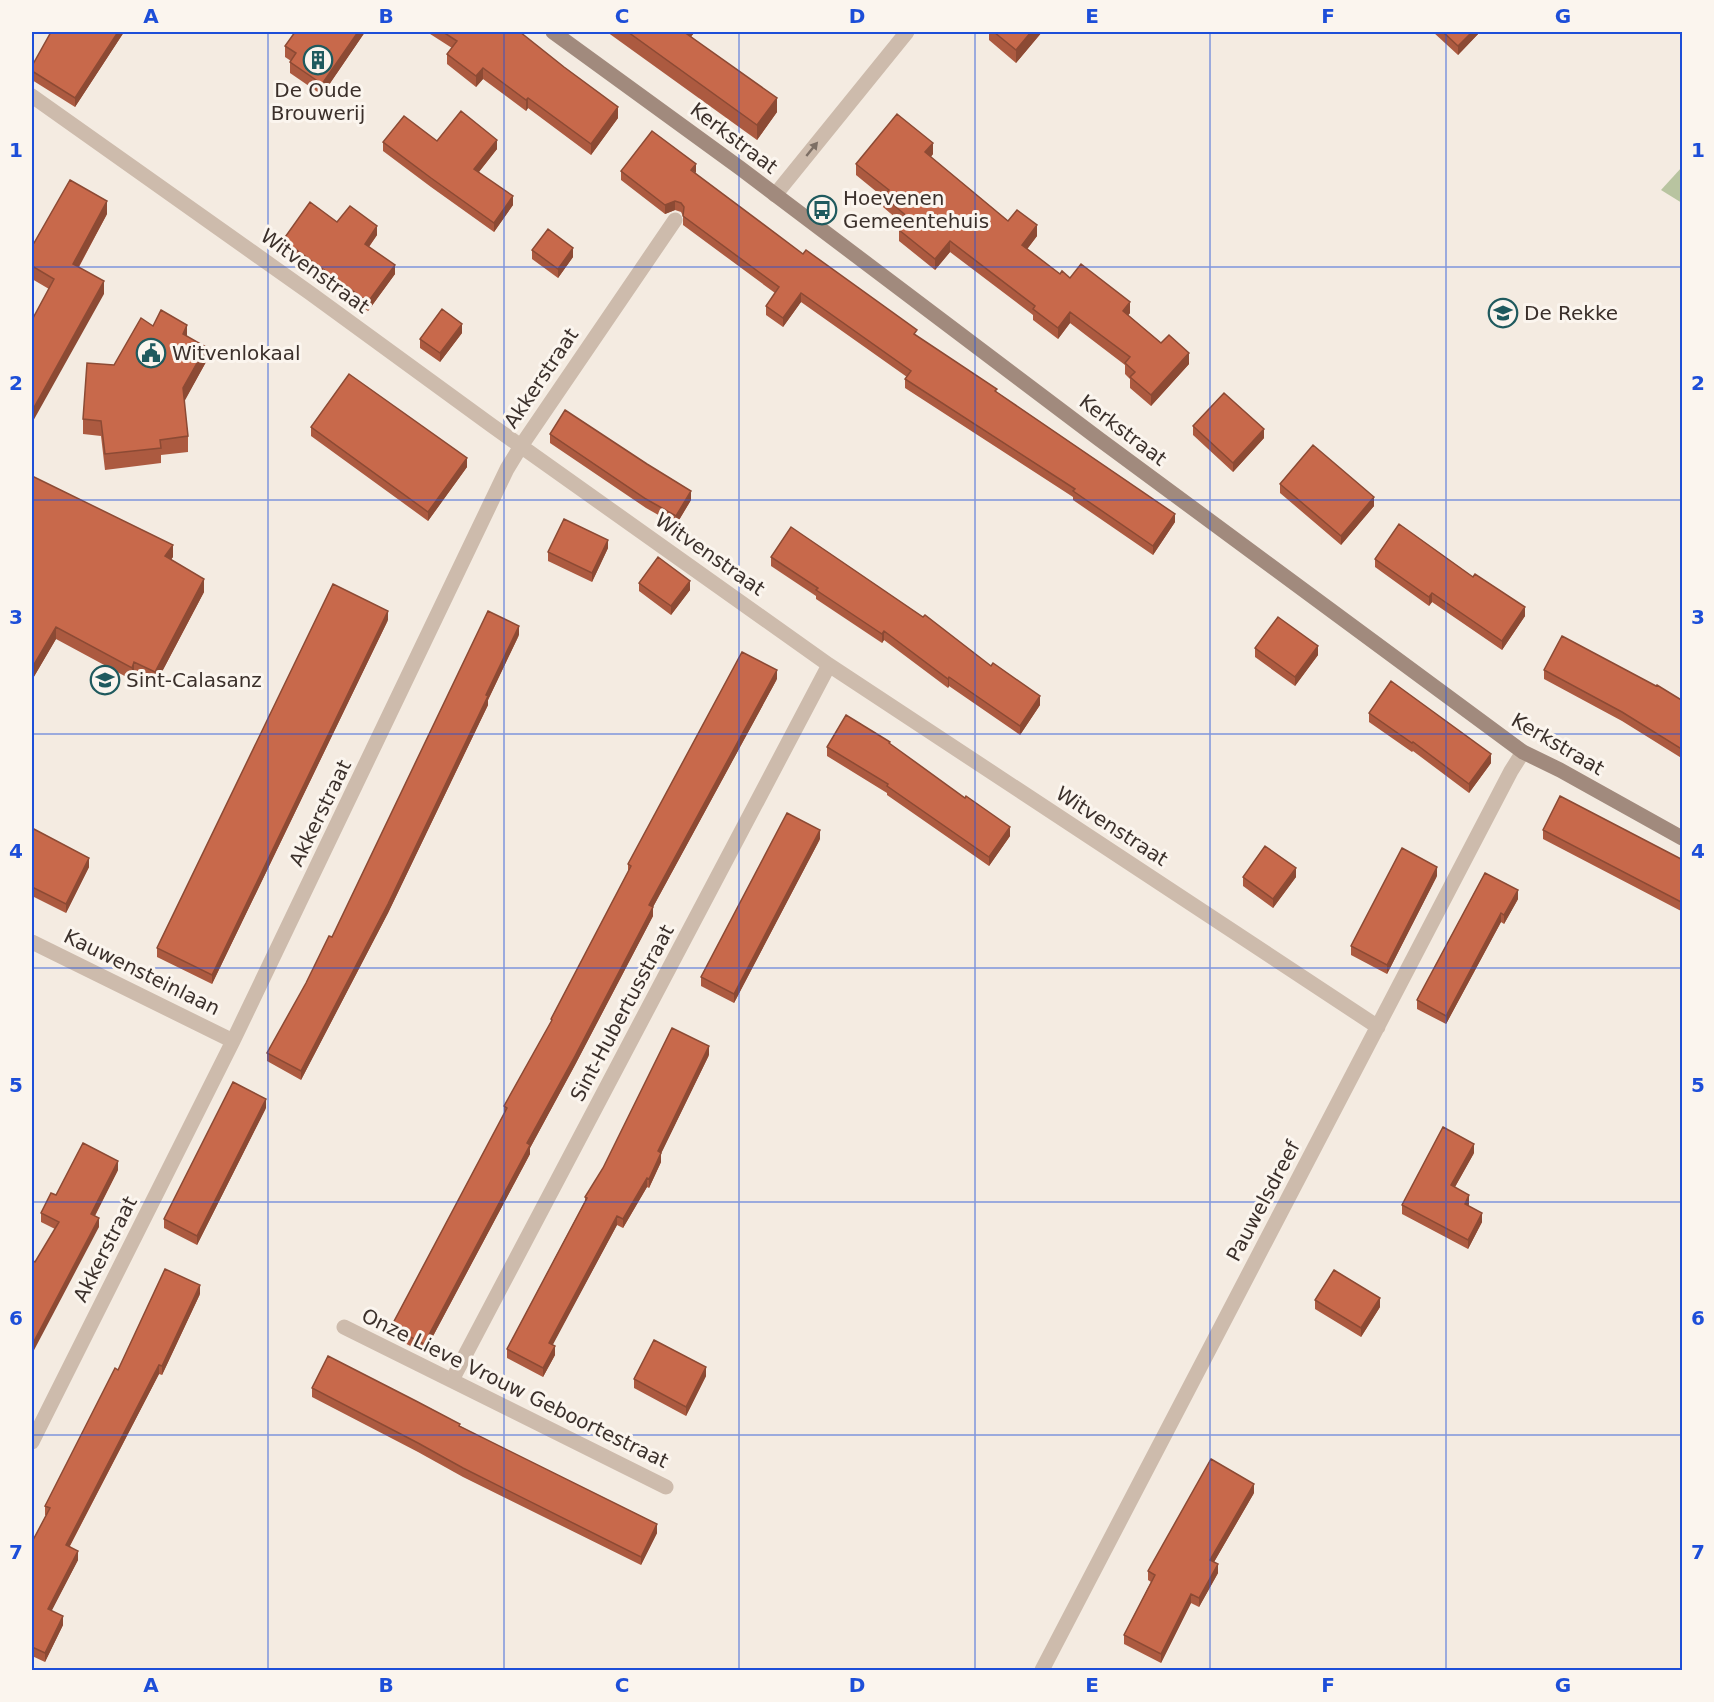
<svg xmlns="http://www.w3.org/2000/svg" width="1714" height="1702" viewBox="0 0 1714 1702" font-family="'DejaVu Sans',sans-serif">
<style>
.green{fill:#b8c4a0}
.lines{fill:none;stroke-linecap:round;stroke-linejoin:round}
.minor{stroke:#cdbbac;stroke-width:15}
.secondary{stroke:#a18a7d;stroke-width:15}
.wall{fill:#ac5a40}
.shaded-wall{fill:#8c4a34}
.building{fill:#c8694b;stroke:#8c4a34;stroke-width:1.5}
.oneway{fill:#7d6f65}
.grid{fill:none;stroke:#1d4ed8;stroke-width:1.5;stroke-opacity:0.55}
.labels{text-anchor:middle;stroke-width:6;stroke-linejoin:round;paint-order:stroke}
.poi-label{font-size:20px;fill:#3b302b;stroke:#fbf5ee;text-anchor:start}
.street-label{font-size:20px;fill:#3b302b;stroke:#fbf5ee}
.neatline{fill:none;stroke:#1d4ed8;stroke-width:2}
.grid-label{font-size:20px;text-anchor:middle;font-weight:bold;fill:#1d4ed8}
</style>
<rect width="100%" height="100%" fill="#f4ebe1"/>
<!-- green -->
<path class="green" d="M1682,167v36l-21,-13z"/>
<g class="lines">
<!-- minor -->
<path class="minor" d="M32,96l278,197 181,132 338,240 549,362
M775,195l132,-163
M32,942l201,99
M344,1327l322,160
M452,1380l377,-715
M32,1442l201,-401 274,-572 14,-23 154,-226
M1042,1670l469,-899 12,-19"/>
<!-- secondary -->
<path class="secondary" d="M553,32l187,136 359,271 424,313 37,18 122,68"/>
</g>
<!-- wall -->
<path class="wall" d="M124,32l-49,75 -43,-27v-14z
M295,32h70l-43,63 -32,-22v-11l1,-1 -6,-4v-11z
M427,32h93l98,86 -27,37 -63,-47 -2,3 -43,-32 -7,8 -29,-23v-10l5,-6z
M607,32h88l-4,4 86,76 -20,28z
M989,32h53l-26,31 -27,-23z
M1433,32h47l-22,23z
M437,141l60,8 -18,23 34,33 -19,27 -63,-45 -48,-36v-9z
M933,154l-2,3 77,64 29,15 -10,13 33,25 10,4 60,35 -2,2 33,28 28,21 -38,42 -21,-18v-9l-5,-5v-9l-55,-42 -12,16 -25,-19v-5l-83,-63 -15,18 -36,-29v-11l5,-5 -21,-18v-10l-27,-22v-11z
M621,171l182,83 114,82 80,56 178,130 -22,33 -80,-55v-3l-168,-109v-9l2,-2 -106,-75 -18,25 -17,-12v-9l9,-13 -92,-68v-9l-2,-4 -6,-2 -10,4 -44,-34z
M107,214l-28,53 25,27 -55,-5 -17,-10v-37l2,1z
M377,235l-8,12 26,27 -27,37 -85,-62v-9z
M532,250l41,7 -15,21 -26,-19z
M153,326l34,10 19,26 -22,39 4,35v16l-27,3v8l-56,7 -4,-34 -18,-2v-15l31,-54z
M462,333l-22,29 -20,-14v-9z
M1193,426l71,12 -31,34 -40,-37z
M311,427l156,40 -39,54 -117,-85z
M550,434l141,66 -15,25 -30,-17 -96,-65z
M32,476l141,81 -2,2 33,33 -49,93 -21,-10 -2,5 -76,-41 -24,41z
M1280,484l94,22 -33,39 -61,-52z
M608,548l-16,34 -44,-21v-9z
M771,557l269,148 -20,30 -71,-49 -1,2 -64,-48 -2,3 -66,-44v-3l-45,-30z
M1375,559l150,57 -23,34 -70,-48 -3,4 -54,-39z
M639,583l51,7 -19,25 -32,-24z
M388,620l-176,364 -55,-27v-9z
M519,635l-31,65v5l-100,208 -87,167 -34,-19v-8l65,-116z
M1255,648l63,7 -23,31 -40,-29z
M1544,670l139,31v58l-61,-38 -78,-42z
M777,679l-124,228v9l-78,149 -45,83v6l-106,199 -33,-17v-9l113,-213v-8l47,-84v-3l77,-147v-8z
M1369,713l122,50 -22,30 -56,-42 -1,1 -43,-30z
M890,744l120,92 -21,30 -102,-71v-2l-60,-37v-9z
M32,828l57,39 -23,46 -34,-17z
M1543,830l140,30v52l-140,-73z
M820,839l-86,164 -33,-17v-9z
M1485,873l33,26 -14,25 -3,-2 -55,102 -29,-15v-9z
M1437,876l-50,98 -36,-19v-9z
M1243,877h53l-23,31 -30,-22z
M709,1055l-48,98v9l-12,26 -2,-1 -24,41 -6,-3 -65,120 3,10 -12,22 -36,-19v-9l78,-148v-4z
M266,1108l-69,137 -33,-17v-9z
M1474,1153l-19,34 14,17 -1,2 14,16 -14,27 -66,-35v-9z
M118,1170l-23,46 4,11 -64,35 20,-33 -14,-7v-9l15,-18z
M200,1294l-38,81 -3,-1 -89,172 8,14 -27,51 12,14 -18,37 -13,-6v-114l14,-27h-1v-9l73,-136z
M1315,1300l65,7 -19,30 -46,-28z
M706,1376l-20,40 -52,-28v-9z
M312,1388l148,38 197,107 -16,32 -178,-88 -45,-25 -106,-55z
M1254,1493l-40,69 4,11 -19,34 -8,-4 -30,60 -37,-19v-9l27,-53 -3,-2v-9z"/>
<!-- shaded-wall -->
<path class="shaded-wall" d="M118,32h6l-49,75v-9z
M358,32h7l-43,63v-11z
M683,32h12l-12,14z
M1031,32h11l-26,31v-13z
M1472,32h8l-22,23v-9z
M483,68v11l-7,8v-11z
M528,98v10l-2,3v-11z
M777,98v14l-20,28v-15z
M618,107v11l-27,37v-11z
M497,140v9l-23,29v-9z
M933,143v11l-8,9v-11z
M696,164v9l-5,-3z
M513,196v9l-19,27v-9z
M107,201v13l-34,63v-13z
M675,201v9l-10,4v-9z
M1037,225v11l-15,20v-11z
M377,226v9l-12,17v-8z
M950,241v11l-15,18v-11z
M573,248v9l-15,21v-9z
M395,265v9l-27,37v-9z
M104,281v13l-72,129v-12z
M801,293v9l-18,25v-9z
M1130,302v11l-7,9v-11z
M1070,312v11l-12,16v-11z
M462,324v9l-22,29v-9z
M187,325v16l-4,-7z
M206,347v15l-23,42v-16z
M1189,353v11l-38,42v-11z
M1264,429v9l-31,34v-9z
M467,458v9l-39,54v-9z
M691,491v9l-15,25v-9z
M1374,497v9l-33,39v-9z
M1175,514v8l-22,33v-9z
M608,540v8l-16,34v-9z
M173,545v12l-8,11v-12z
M204,579v13l-49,93v-13z
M690,581v9l-19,25v-9z
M1432,593v9l-3,4v-9z
M1525,607v9l-23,34v-9z
M388,611v9l-176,364v-9z
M519,626v9l-31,65v5l-100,208 -87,167v-9l185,-376z
M56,627v12l-24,41v-12z
M884,631v9l-2,3v-9z
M1318,646v9l-23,31v-9z
M134,662v13l-2,5v-12z
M777,670v9l-124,228v9l-78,149 -45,83v6l-106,199v-9l225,-439z
M949,677v9l-1,2v-9z
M1040,696v9l-20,30v-9z
M1491,754v9l-22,30v-9z
M1010,827v9l-21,30v-9z
M820,830v9l-86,164v-9z
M89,858v9l-23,46v-9z
M1437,867v9l-50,98v-9z
M1296,868v9l-23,31v-9z
M1518,890v9l-14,25v-9z
M1501,913v9l-55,102v-8z
M709,1046v9l-51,105v-9z
M266,1099v9l-69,137v-9z
M1474,1144v9l-23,41v-9z
M661,1153v9l-12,26v-9z
M118,1161v9l-27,53v-9z
M647,1178v9l-24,41v-9z
M1469,1195v9l-4,9v-9z
M1482,1213v9l-14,27v-9z
M617,1216v9l-68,127v-9z
M99,1218v9l-67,127v-9z
M200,1285v9l-38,81v-9z
M1380,1298v9l-19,30v-9z
M555,1346v9l-12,22v-9z
M159,1365v9l-93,179v-8z
M706,1367v9l-20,40v-9z
M1254,1484v9l-44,76v-9z
M657,1524v9l-16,32v-8z
M78,1551v9l-30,58v-9z
M1218,1564v9l-19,34v-9z
M1191,1594v9l-30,60v-9z
M63,1616v9l-18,37v-9z"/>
<!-- building -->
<path class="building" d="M51,32h67l-43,66 -43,-27v-5z
M295,32h63l-36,52 -32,-22 6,-9 -11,-7z
M443,32h77l44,35 54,40 -27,37 -63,-46 -2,2 -43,-32 -7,8 -29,-22 10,-13z
M628,32h56l93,66 -20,27z
M994,32h37l-15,18z
M1443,32h29l-14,14z
M461,111l36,29 -23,29 39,27 -19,27 -63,-45 -48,-36 21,-26 33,25z
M897,114l36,29 -8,9 83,69 9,-11 20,15 -15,20 38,29 2,-3 8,7 11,-14 49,38 -7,9 38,32 8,-8 20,18 -38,42 -21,-18 5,-5 -10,-9 5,-6 -60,-45 -12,16 -25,-19 2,-3 -85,-65 -15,18 -36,-29 10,-12 -26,-22 6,-6 -33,-26z
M652,131l44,33 -5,6 112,84 3,-4 111,80 -3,4 83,55 -2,2 180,123 -22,32 -80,-55 2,-2 -170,-110 6,-8 -110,-78 -18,25 -17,-12 13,-19 -96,-71 1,-9 -3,-4 -6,-2 -10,4 -44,-34z
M70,180l37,21 -34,63 31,17 -72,130v-91l22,-41 -22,-13v-24l2,1z
M310,202l27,20 13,-16 27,20 -12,18 30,21 -27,37 -85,-62z
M548,229l25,19 -15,21 -26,-19z
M442,309l20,15 -22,29 -20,-14z
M161,310l26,15 -4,9 23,13 -23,41 5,48 -28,4 1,8 -56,6 -4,-33 -18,-2 4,-56 27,2 27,-47 12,8z
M349,374l118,84 -39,54 -117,-85z
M1224,393l40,36 -31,34 -40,-37z
M565,410l82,54 44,27 -15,25 -30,-17 -96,-65z
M1313,445l61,52 -33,39 -61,-52z
M32,476l141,69 -8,11 39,23 -49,93 -21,-10 -2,6 -76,-41 -24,41z
M564,519l44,21 -16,33 -44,-21z
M1399,524l74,53 2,-3 50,33 -23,34 -70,-48 -3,4 -54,-38z
M791,527l132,90 2,-2 66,51 2,-3 47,33 -20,30 -71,-49 -1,2 -64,-48 -2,3 -66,-44 2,-2 -47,-31z
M658,557l32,24 -19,25 -32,-23z
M333,584l55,27 -176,364 -55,-27z
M488,611l31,15 -33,69 2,1 -100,208 -87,167 -34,-18 39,-70 23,-47 3,1z
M1278,617l40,29 -23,31 -40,-29z
M1562,636l94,50 1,-1 26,16v49l-61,-38 -78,-42z
M742,652l35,18 -128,235 4,2 -78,149 -48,87 3,2 -106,199 -33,-17 116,-219 -3,-2 48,-86 -1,-1 80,-153 -3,-2z
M1391,681l100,73 -22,30 -56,-42 -1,1 -43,-30z
M846,715l44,27 -1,1 76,55 1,-2 44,31 -21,30 -102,-71 1,-2 -61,-37z
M1560,796l123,64v43l-140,-73z
M787,813l33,17 -86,164 -33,-17z
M32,828l57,30 -23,46 -34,-17z
M1265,846l31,22 -23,31 -30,-22z
M1402,848l35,19 -50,98 -36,-19z
M1485,873l33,17 -14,25 -3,-2 -55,103 -29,-16z
M672,1028l37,18 -51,105 3,2 -12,26 -2,-1 -24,41 -6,-3 -68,127 6,3 -12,22 -36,-19 80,-151 -2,-1 18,-29z
M233,1082l33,17 -69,137 -33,-17z
M1443,1127l31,17 -23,41 18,10 -4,9 17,9 -14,27 -66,-35z
M83,1143l35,18 -27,53 8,4 -67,127v-85l3,2 24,-40 -18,-9 10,-20 5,2z
M165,1269l35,16 -38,81 -3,-1 -93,180 12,6 -30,58 15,7 -18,37 -13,-6v-105l18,-34 -5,-2 70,-138 3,2z
M1334,1270l46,28 -19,30 -46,-28z
M654,1340l52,27 -20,40 -52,-28z
M328,1356l88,45 44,23 -1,2 198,98 -16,33 -178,-89 -45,-25 -106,-55z
M1211,1459l43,25 -44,76 8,4 -19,34 -8,-4 -30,60 -37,-19 31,-60 -7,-4z"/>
<!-- one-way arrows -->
<defs><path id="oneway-solid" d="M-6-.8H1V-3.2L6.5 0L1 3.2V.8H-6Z" transform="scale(1.5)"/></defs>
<use class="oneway" href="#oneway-solid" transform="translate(812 149) rotate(-51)"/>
<!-- grid -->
<path class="grid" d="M268,32v1638M504,32v1638M739,32v1638M975,32v1638M1210,32v1638M1446,32v1638M32,267h1650M32,500h1650M32,734h1650M32,968h1650M32,1202h1650M32,1435h1650"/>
<!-- icons -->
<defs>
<g id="building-ring" transform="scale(1.5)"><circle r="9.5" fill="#fbf5ee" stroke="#1f5a5e" stroke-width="1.5"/><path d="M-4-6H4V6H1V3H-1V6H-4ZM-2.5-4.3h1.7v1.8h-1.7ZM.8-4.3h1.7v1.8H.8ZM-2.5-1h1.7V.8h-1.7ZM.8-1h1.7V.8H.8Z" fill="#1f5a5e"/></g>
<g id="bus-ring" transform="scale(1.5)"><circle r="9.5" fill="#fbf5ee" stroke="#1f5a5e" stroke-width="1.5"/><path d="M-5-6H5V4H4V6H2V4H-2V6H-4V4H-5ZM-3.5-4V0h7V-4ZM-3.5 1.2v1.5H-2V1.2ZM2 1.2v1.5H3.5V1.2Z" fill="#1f5a5e"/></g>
<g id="school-ring" transform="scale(1.5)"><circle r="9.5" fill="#fbf5ee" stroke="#1f5a5e" stroke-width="1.5"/><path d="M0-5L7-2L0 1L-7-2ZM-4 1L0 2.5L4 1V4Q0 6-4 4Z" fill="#1f5a5e"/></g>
<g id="civic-ring" transform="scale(1.5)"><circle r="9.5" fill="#fbf5ee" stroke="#1f5a5e" stroke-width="1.5"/><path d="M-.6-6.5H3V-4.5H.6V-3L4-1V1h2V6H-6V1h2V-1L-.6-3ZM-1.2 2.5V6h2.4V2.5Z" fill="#1f5a5e"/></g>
</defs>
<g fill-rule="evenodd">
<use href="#building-ring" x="318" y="60"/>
<use href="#bus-ring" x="822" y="210"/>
<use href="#school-ring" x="1503" y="313"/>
<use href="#civic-ring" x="151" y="353"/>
<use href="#school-ring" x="105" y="680"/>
</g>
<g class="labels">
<!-- poi labels -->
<g class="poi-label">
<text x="318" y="97" text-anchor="middle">De Oude<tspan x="318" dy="23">Brouwerij</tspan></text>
<text x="843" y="205">Hoevenen<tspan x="843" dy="23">Gemeentehuis</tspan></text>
<text x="1524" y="320">De Rekke</text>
<text x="172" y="360">Witvenlokaal</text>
<text x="126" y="687">Sint-Calasanz</text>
</g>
<!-- street labels -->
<g class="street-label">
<text transform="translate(734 138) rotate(37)" y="7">Kerkstraat</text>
<text transform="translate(315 271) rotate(36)" y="7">Witvenstraat</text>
<text transform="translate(541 378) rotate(-56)" y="7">Akkerstraat</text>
<text transform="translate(1123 430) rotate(37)" y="7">Kerkstraat</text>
<text transform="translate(710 554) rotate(35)" y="7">Witvenstraat</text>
<text transform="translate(1558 744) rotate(30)" y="7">Kerkstraat</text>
<text transform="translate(320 813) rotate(-64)" y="7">Akkerstraat</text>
<text transform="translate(1112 826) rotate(33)" y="7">Witvenstraat</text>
<text transform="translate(142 972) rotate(26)" y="7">Kauwensteinlaan</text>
<text transform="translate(622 1013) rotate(-62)" y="7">Sint-Hubertusstraat</text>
<text transform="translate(1263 1201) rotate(-62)" y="7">Pauwelsdreef</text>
<text transform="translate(105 1249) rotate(-63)" y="7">Akkerstraat</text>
<text transform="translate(515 1388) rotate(26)" y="7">Onze Lieve Vrouw Geboortestraat</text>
</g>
</g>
<!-- border -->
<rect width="1714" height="1702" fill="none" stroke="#fbf5ee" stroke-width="66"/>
<rect x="33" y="33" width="1648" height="1636" class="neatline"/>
<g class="grid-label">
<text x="151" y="23">A</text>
<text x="386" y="23">B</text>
<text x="622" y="23">C</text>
<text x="857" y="23">D</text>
<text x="1092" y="23">E</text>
<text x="1328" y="23">F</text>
<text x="1563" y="23">G</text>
<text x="16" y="157">1</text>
<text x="1698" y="157">1</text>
<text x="16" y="390">2</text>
<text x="1698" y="390">2</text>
<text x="16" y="624">3</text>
<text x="1698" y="624">3</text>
<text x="16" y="858">4</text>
<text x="1698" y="858">4</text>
<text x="16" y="1092">5</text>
<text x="1698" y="1092">5</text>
<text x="16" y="1325">6</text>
<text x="1698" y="1325">6</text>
<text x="16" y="1559">7</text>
<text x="1698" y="1559">7</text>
<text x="151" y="1692">A</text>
<text x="386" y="1692">B</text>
<text x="622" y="1692">C</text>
<text x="857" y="1692">D</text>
<text x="1092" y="1692">E</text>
<text x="1328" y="1692">F</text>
<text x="1563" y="1692">G</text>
</g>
</svg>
